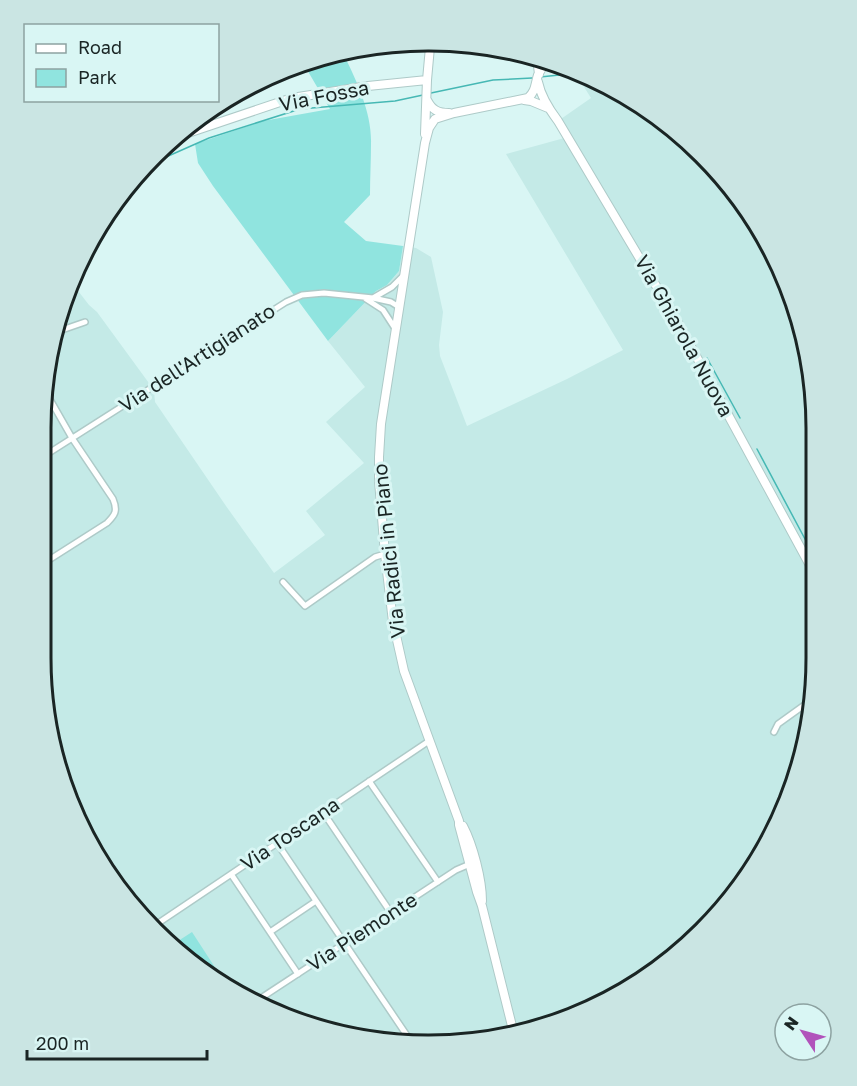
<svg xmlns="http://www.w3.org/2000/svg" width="857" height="1086" viewBox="0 0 857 1086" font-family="'Golos Text',sans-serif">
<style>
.built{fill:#c4eae7}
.green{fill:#90e4df}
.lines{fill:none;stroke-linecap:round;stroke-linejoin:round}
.stream{stroke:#46b8b4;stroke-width:1.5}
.street-casing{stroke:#aecac8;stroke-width:8}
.secondary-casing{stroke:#aecac8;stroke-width:10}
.street{stroke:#fff;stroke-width:5}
.secondary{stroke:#fff;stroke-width:8}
.labels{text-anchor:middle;stroke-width:6;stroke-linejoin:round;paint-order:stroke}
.street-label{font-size:20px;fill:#1a2524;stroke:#d9f6f4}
.rim{fill:none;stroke:#1a2524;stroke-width:3}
</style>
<rect width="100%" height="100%" fill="#d9f6f4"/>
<!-- built -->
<path class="built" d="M579,79l85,41 100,114 32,70 20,99 -7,330 -22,73 -36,67 -66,76 -62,44 -94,39 -100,13 -101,-13 -93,-38 -81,-62 -61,-80 -39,-94 -13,-101v-254l20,-100 11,-20 17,22 8,7 57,78 1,12 71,104 48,67 51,-38 -19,-24 58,-48 -38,-41 39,-35 -37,-46 48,-50 11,-6 12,-14 4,-25 13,2 15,9 12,55 -4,33 1,11 27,70 100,-47 56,-29 -117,-196 62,-17 -10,-16 33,-23z"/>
<!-- green -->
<path class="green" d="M344,55c13,27 28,58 27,89 0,17 -1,33 -1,51l-26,27 22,19 37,5 -4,25 -12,14 -11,6 -48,50 -115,-155 -15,-23 -3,-19 68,-23 67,-12 -24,-41z
M192,932l37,57 -57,-44z"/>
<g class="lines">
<!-- stream -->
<path class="stream" d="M540,77l29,-3
M431,93l62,-13 39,-2
M157,161l52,-23 91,-29 95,-8 28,-6
M707,358l33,60
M757,449l56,105"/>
<!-- street casing -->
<g class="street-casing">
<path id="street" d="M373,298l19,-11 13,-13
M366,299l17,11 13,20
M56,332l29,-10
M41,458l245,-156 16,-7 22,-2 49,5 18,4 8,5
M41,565l66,-42c8,-8 11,-12 6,-24l-41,-61 -28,-49
M283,582l22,24 70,-49 10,-3
M774,732l4,-8 32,-23
M369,781l69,101
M323,812l68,101
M277,843l135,200
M231,874l67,100
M151,928l278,-187
M270,932l46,-31
M255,1002l201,-132 14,-6"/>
</g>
<!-- secondary casing -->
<g class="secondary-casing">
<path id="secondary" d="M537,58l2,16
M538,82c3,15 11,27 20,39l119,200 135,248
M427,100c5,10 11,13 22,13
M524,100l7,1 17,7
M188,133l104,-35 76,-12 59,-6
M425,134l2,-54 3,-33
M463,826c10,19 19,54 19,75
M514,1034l-32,-128 -5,-14 -18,-67v-4l-55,-150 -11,-49 -8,-68 -6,-73v-24l2,-33 44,-281 4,-15 6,-9 19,-6 74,-15c8,-7 7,-14 10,-23 2,-4 5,-9 8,-13"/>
</g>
<!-- street -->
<use href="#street" class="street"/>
<!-- secondary -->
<use href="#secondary" class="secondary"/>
</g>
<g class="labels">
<!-- street labels -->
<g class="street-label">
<text transform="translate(324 96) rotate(-11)" y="7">Via Fossa</text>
<text transform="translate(684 336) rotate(61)" y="7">Via Ghiarola Nuova</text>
<text transform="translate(197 358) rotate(-33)" y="7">Via dell'Artigianato</text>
<text transform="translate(389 551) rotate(-96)" y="7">Via Radici in Piano</text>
<text transform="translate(290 834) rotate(-34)" y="7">Via Toscana</text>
<text transform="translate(362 932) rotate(-33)" y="7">Via Piemonte</text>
</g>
</g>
<!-- crop -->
<path d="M0 0H857V1086H0ZM428 51H429A377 377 0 0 1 806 428V658A377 377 0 0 1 429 1035H428A377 377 0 0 1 51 658V428A377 377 0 0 1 428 51Z" fill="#cae5e3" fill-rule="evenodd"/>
<path class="rim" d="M428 51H429A377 377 0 0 1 806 428V658A377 377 0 0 1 429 1035H428A377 377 0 0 1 51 658V428A377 377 0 0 1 428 51Z"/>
<!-- legend -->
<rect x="24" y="24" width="195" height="78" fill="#d9f6f4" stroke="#8da2a1" stroke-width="1.5"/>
<rect x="36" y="44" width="30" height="9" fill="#ffffff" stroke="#8da2a1" stroke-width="1.5"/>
<text x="78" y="54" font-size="18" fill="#1a2524">Road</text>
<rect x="36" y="69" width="30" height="18" fill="#90e4df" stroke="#8da2a1" stroke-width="1.5"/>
<text x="78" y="84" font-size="18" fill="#1a2524">Park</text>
<!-- north arrow -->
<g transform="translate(803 1032) rotate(306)"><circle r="28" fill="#d9f6f4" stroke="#8da2a1" stroke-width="1.5"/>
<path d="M0-4.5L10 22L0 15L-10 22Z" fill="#b152bb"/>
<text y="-9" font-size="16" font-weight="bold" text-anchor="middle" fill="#1a2524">N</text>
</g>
<!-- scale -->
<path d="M27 1050v9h180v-9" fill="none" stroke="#1a2524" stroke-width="3"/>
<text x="36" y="1050" font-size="18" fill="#1a2524" stroke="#d9f6f4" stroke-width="4.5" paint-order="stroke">200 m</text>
</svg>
